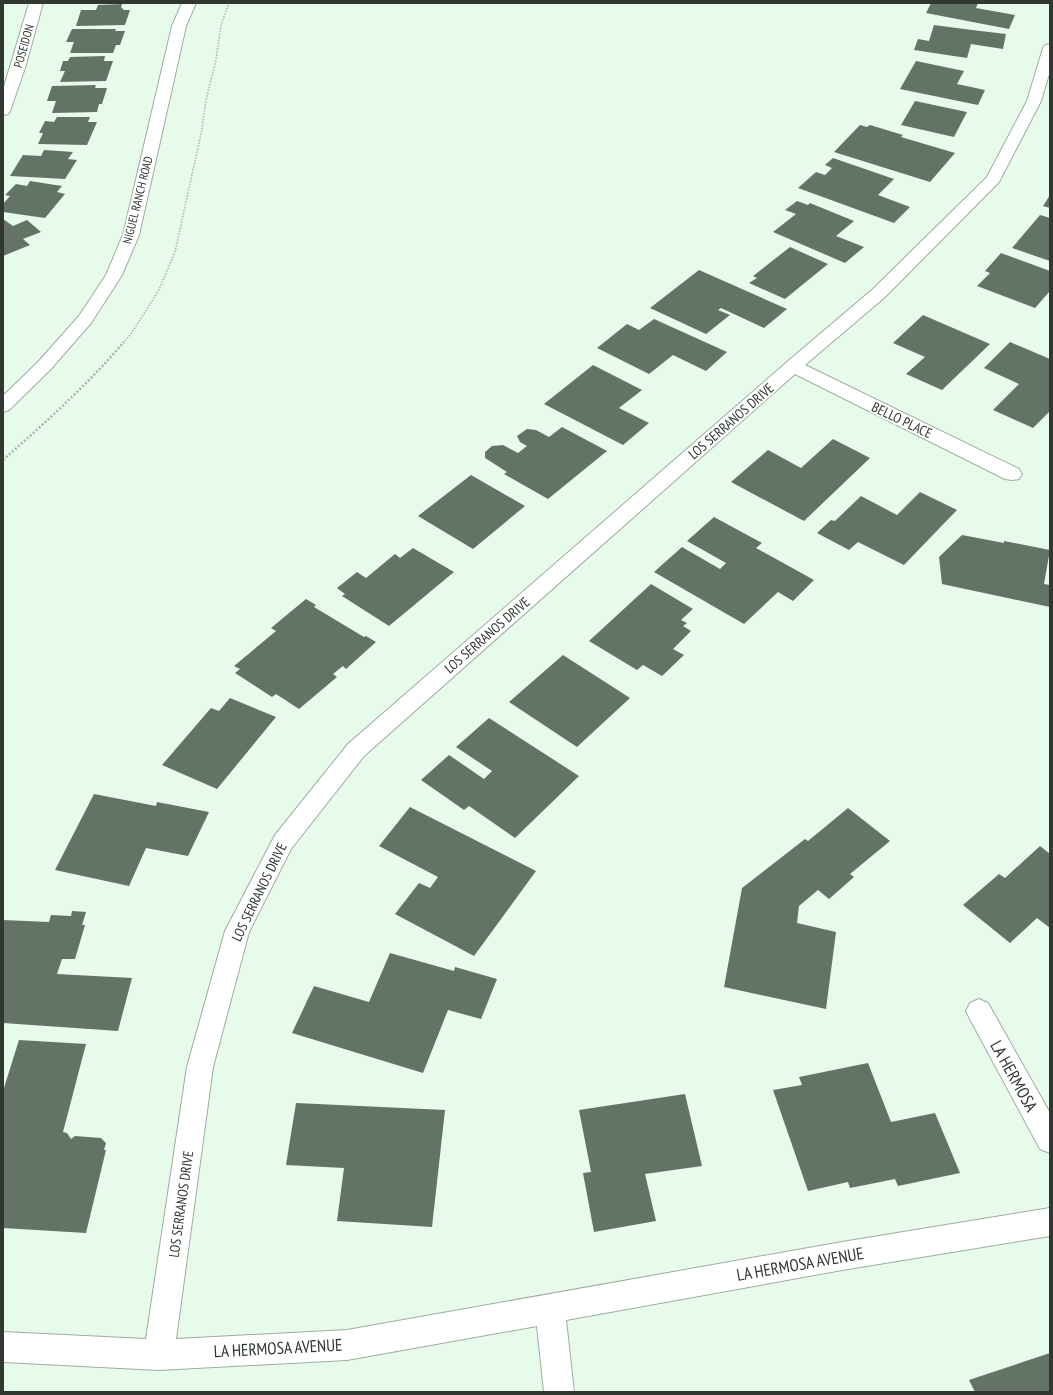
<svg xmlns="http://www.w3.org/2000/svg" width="1053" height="1395" viewBox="0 0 1053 1395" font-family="'PT Sans Narrow',sans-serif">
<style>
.building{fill:#637466}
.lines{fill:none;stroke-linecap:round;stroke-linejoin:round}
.minor-casing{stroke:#9cae9f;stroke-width:2}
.path-far1{stroke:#a6b5a8;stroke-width:1.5;stroke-dasharray:1.5 1.5;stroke-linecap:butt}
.path{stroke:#a6b5a8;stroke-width:2.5;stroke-dasharray:2 2;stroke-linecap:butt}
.minor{fill:#fff;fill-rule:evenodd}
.labels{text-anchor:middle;stroke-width:4;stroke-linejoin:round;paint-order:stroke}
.far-street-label{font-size:12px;fill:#303831;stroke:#fff}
.street-label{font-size:14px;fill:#303831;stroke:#fff}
.near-street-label{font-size:17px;fill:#303831;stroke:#fff}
</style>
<rect width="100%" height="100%" fill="#e7fbea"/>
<!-- building -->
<path class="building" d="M931,3h47l-2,5 39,7 -6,14 -83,-16z
M122,4l-1,3 3,3h6l-5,15 -49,1 5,-16h15l2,-5z
M934,25l38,5 34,4 -3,15 -32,-5 -4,14 -53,-8 4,-11 11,2z
M72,29h44l-1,2h10l-5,14h-4l-3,8h-43l4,-11h-8z
M105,56l-1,5h9l-7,20 -46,1 5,-11h-5l3,-10h5l2,-4z
M916,61l48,10 -7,13 28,6 -7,15 -78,-16z
M96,85l-1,3h12l-5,16h-3l-2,8 -45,1 4,-12h-9l5,-15z
M915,101l52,11 -13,25 -53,-12z
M57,117h33l-2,5h9l-10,23 -49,-1 5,-11h-4l6,-12 9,1z
M860,125l7,2 3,-2 33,10 -2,2 54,16 -25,29 -96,-30z
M44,150l29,2 -5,7 9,1 -12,19 -55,-3 13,-21 18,1z
M833,158l61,21 -16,16 32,12 -16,16 -96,-35 18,-16 9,3 7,-7 -7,-3z
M30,181l32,5 -5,6 8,2 -20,24 -42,-6v-8l7,-8 -5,-1 11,-11 11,2z
M1050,195v13l-7,-2z
M797,201l11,4 2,-2 44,18 -18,15 28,11 -19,16 -72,-31 23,-18 -11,-4z
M1040,215l10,3v43l-38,-13z
M3,219l10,7 14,-6 14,12 -18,7 7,6 -27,11z
M790,247l38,17 -43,35 -36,-16 8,-5 -4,-2z
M1001,253l49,18v20l-15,17 -58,-22 13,-13 -5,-2z
M699,270l88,39 -23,19 -43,-20 -3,2 12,5 -24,19 -56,-26z
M923,315l67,29 -48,46 -36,-16 19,-17 -32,-14z
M654,319l73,33 -21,19 -33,-16 -24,19 -52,-26 30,-24 12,6z
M1010,342l40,17v52l-17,17 -40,-18 26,-26 -35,-16z
M593,365l49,25 -23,18 30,15 -26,22 -79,-41z
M562,427l45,24 -59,48 -44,-25 3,-2 -22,-14v-6l7,-6 11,-1 15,8 9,-7 -7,-4 -3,-6 10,-7 9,1 13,7z
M833,439l37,19 -66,63 -73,-39 37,-32 33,18z
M471,475l54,31 -52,43 -55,-33z
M920,492l37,18 -53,55 -46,-23 -9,8 -32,-17 14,-13 4,1 26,-25 36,19z
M714,517l48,26 -6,5 58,32 -21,21 -15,-9 -34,32 -90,-52 28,-25 38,22 6,-6 -39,-22z
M962,535l42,8v-2l46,9 -6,34 6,1v22l-108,-23 -3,-27z
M413,548l41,24 -65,54 -47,-30 3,-2 -8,-6 20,-16 9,6 29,-24 5,4z
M651,584l42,25 -12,11 6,3 -4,3 8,5 -18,18 11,6 -22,21 -19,-11 -6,5 -48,-29z
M306,599l10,6 -2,2 50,30 2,-1 10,6 -30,27 -3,-3 -10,8 4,3 -38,32 -23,-15 -4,3 -37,-24 5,-4 -6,-3 42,-35 -5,-3z
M563,655l67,43 -53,49 -68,-45z
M230,698l46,19 -59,72 -55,-24 49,-57 8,3z
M489,718l90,58 -64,62 -46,-32 -5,4 -43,-30 28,-25 35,24 8,-8 -36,-24z
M94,794l62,12 1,-4 52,10 -21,44 -42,-8 -17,38 -74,-16z
M410,807l126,64 -62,85 -79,-42 24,-31 11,5 8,-11 -59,-31z
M848,808l42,33 -40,33 4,3 -25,22 -11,-9 -19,16 -2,17 39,9 -10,77 -102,-22 18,-99 63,-49 3,2z
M1040,846l10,8v74l-13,-10 -27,25 -47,-38 36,-31 6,4z
M72,911l14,1 -4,13h3l-10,34h-13l-5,15 75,4 -14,53 -115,-8v-103l46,2 2,-7 20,1z
M390,953l64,18 1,-4 42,12 -16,40 -33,-9 -25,63 -131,-40 22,-47 55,16z
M19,1040l67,4 -23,88 4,1 4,6 4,-3 26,2 5,5 -2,7h2l-20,83 -83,-5v-137z
M868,1063l23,59 44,-9 25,60 -62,13 -3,-7 -45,9 -2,-6 -40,9 -35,-101 29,-5 -3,-8z
M685,1094l17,72 -57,8 11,47 -62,11 -11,-59 8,-1 -12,-62z
M296,1103l149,7 -13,117 -95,-6 7,-53 -58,-3z
M1050,1353v39h-75l-6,-12z"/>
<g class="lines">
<!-- minor casing -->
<g class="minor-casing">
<path id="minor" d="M29,3h14l-18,65 -15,43 -2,3 -5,1v-25z
M182,3h14l-10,23 -47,209 -17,40 -31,48 -41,47 -41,40 -6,2v-16l35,-34 41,-46 27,-41 17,-40 49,-209z
M1050,44v27l-9,30 -42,81 -114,115 -80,68 214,104 3,5 -3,5 -7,1 -7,-1 -210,-105 -431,382 -73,93 -42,83 -36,135 -37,272 171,-9 495,-88 208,-34v28l-208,34 -276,50 8,72h-30l-7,-66 -190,34 -188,10 -156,-8v-30l143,7 41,-272 38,-136 50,-96 73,-91 439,-382 86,-73 114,-112 40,-76 16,-53 2,-3z
M979,999l9,4 62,110v40l-10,-4 -70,-130 -4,-8 4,-8z"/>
</g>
<!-- path-far1 -->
<path class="path-far1" d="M123,343l8,-9 28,-44 16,-38 27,-123 4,-29 10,-40 5,-35 8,-22"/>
<!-- path -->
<path class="path" d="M3,460c43,-38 84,-75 121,-118"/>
<!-- minor -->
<use href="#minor" class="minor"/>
</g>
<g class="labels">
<!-- far-street labels -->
<g class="far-street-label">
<text transform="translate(24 46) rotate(-74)" y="4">POSEIDON</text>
<text transform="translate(138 200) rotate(-76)" y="4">NIGUEL RANCH ROAD</text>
</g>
<!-- street labels -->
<g class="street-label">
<text transform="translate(902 420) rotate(26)" y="5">BELLO PLACE</text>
<text transform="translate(731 421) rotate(-41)" y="5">LOS SERRANOS DRIVE</text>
<text transform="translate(487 635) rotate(-41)" y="5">LOS SERRANOS DRIVE</text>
<text transform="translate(259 892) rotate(-64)" y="5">LOS SERRANOS DRIVE</text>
<text transform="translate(181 1204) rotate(-82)" y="5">LOS SERRANOS DRIVE</text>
</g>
<!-- near-street labels -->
<g class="near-street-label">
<text transform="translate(1014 1076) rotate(61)" y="6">LA HERMOSA</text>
<text transform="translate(800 1264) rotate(-10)" y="6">LA HERMOSA AVENUE</text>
<text transform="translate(278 1348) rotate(-3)" y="6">LA HERMOSA AVENUE</text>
</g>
</g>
<!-- border -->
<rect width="1053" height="1395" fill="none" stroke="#303831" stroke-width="8"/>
</svg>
